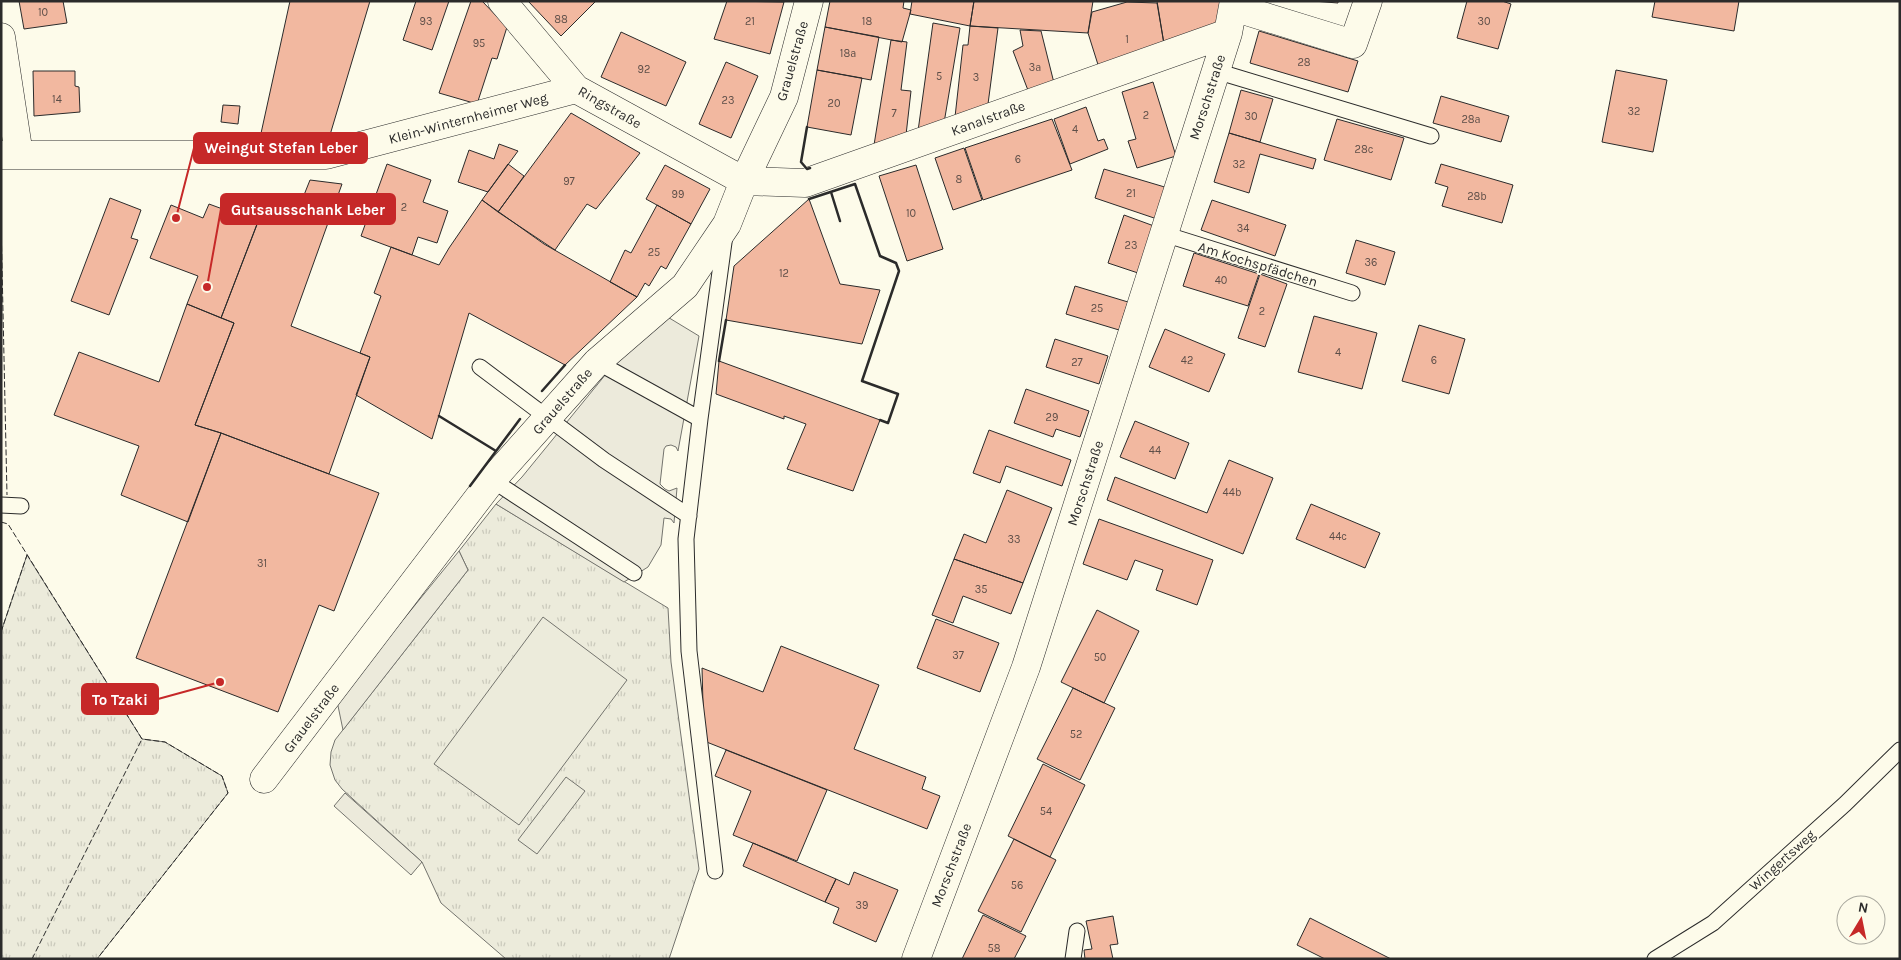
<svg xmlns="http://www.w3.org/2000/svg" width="1901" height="960" viewBox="0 0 1901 960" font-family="Karla,sans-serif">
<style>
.grass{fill:url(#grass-tufts);stroke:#74746e}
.pitch{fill:#ecebdb;stroke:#74746e}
.parking{fill:#eceadb;stroke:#74746e}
.building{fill:#f2b8a0;stroke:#2b2b2b}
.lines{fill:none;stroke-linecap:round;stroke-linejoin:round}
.lane-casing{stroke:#2b2b2b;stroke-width:17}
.street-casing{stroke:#2b2b2b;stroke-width:29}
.lane{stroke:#fdfbea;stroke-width:15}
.street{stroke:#fdfbea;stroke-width:28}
.fence{stroke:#2b2b2b;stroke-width:1;stroke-dasharray:6 2.5;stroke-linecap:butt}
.wall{stroke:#2b2b2b;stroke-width:2.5}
.labels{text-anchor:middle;stroke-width:4;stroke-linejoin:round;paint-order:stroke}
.number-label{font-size:11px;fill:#5d4e48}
.street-label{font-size:14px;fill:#2b2b2b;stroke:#fdfbea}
.leader{fill:none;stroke:#c62828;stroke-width:2}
.callout-dot{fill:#c62828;stroke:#fdfbea;stroke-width:2}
.callout{fill:#c62828;stroke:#c62828;stroke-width:2}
.callout-label{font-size:15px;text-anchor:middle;font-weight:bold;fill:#fff}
</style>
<defs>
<pattern id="grass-tufts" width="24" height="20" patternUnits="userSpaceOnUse" patternTransform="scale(1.25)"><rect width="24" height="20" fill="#ecebdb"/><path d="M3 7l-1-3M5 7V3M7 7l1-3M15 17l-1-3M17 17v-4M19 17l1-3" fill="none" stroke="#cbcabc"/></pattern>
</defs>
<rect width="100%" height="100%" fill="#fdfbea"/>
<!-- grass -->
<path class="grass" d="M496,504l172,104 3,54 28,207 -30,90h-163l-65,-56 -19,-41 -80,-73 -7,-9 -5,-15 1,-13 4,-12 133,-170 -9,-19z
M27,555l115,184 23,3 57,34 6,17 -131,166h-96v-327z"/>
<!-- pitch -->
<path class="pitch" d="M543,617l84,63 -108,145 -85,-61z
M566,777l19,14 -48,63 -19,-14z"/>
<!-- parking -->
<path class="parking" d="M666,316l33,20 -21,115 -2,-4 -5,-2 -5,1 -2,3 -4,35 5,5 4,2 8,-3 -3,35 -3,-4 -7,-1 -3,27 -13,22 -24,15 -128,-78 26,-27 93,-114z
M459,551l9,19 -125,160 -6,-29z
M345,793l77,69 -11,13 -77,-69z"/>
<!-- building -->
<path class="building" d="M19,1h44l4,22 -43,6z
M290,1h80l-43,144 -69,2z
M416,1h33l-17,49 -29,-10z
M471,1h11l25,26 -10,32 -5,-1 -15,46 -38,-11z
M528,1h68l-35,35z
M727,1l57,1 -14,52 -56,-15z
M830,1h74l-1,7 8,2 -9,32 -77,-15z
M912,1h62l-4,25 -60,-12z
M974,1h119l-5,32 -118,-7z
M1157,1h64l-4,27 -53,16z
M1313,1h25v2z
M1467,1h35l9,3 -13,45 -41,-11z
M1655,1h84l-5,30 -82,-14z
M1127,2l30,1 7,41 -64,27 -12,-38 4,-21z
M933,23l27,5 -16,95 -26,8z
M970,26l28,2 -10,76 -33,13 8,-72h5z
M825,27l54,10 -8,43 -54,-10z
M1020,30l21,1 13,52 -25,10 -16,-42 10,-5z
M1259,31l99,30 -10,31 -98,-29z
M621,32l65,30 -20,44 -65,-29z
M891,40l16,2 -6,48 10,1 -5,44 -32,10z
M726,62l32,14 -27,62 -32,-14z
M817,70l45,8 -11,57 -44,-8z
M1616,70l51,10 -14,72 -51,-10z
M33,71h42v15l4,1 1,25 -46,4z
M1153,82l23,74 -39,12 -9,-27 8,-2 -14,-47z
M1241,90l32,9 -13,43 -31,-9z
M1441,96l68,20 -8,26 -68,-19z
M223,105l17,1 -2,18 -17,-2z
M1086,107l12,34 6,-2 4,10 -38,15 -16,-45z
M571,113l69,40 -44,56 -9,-5 -32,46 -57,-38z
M1052,119l20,51 -89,30 -18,-52z
M1337,119l67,19 -13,42 -67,-20z
M1229,133l87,26 -3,10 -53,-15 -11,39 -35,-11z
M499,144l19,7 -30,41 -30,-10 11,-32 25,9z
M964,148l18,52 -29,10 -18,-52z
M387,164l44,16 -8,22 25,9 -11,32 -19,-6 -6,18 -51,-19z
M508,164l16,12 -26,36 -16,-12z
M1441,164l72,21 -11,38 -60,-17 6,-19 -13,-4z
M665,165l45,24 -19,35 -45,-25z
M916,165l27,84 -36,12 -28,-85z
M1104,169l64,19 -11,31 -62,-21z
M310,180l32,4 -51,142 79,31 -41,117 -108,-41 -26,-8 39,-102 -13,-5 41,-107 9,-4 25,8z
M110,198l31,12 -10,28 7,2 -29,75 -38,-14z
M809,199l31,85 40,6 -18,54 -136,-24 8,-54z
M482,200l62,44 93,53 -72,68 -96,-52 -37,126 -76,-44 14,-38 -10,-4 21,-57 -7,-3 17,-46 48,18 10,-17z
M1212,200l74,25 -11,31 -74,-26z
M209,204l49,18 -37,96 -34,-14 11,-28 -48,-18 21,-53 32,13z
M657,205l34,19 -25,45 -5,-3 -12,20 -4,-3 -8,14 -27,-15 15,-32 6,3z
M1124,215l30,11 -16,47 -30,-10z
M1356,240l39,12 -10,33 -39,-12z
M1194,253l65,21 -11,32 -65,-20z
M1260,274l27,10 -22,63 -27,-9z
M1075,286l53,16 -9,28 -53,-16z
M187,304l47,19 -39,102 26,8 -33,89 -67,-27 18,-49 -85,-31 25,-63 80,30z
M1314,316l63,17 -15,56 -64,-17z
M1419,325l46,14 -16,55 -47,-13z
M1165,329l60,25 -16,38 -60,-25z
M1055,339l53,17 -9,28 -53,-17z
M719,361l161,59 -27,71 -66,-22 19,-45 -22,-8v3l-68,-25z
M1026,389l63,22 -9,26 -24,-8 -3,8 -39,-14z
M1135,421l54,22 -14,36 -55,-22z
M989,430l82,30 -9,26 -56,-20 -6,17 -27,-10z
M221,433l158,60 -45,118 -15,-6 -41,107 -142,-54z
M1229,460l44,18 -30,76 -136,-54 8,-23 92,36z
M1007,490l45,18 -29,75 -69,-24 10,-25 22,9z
M1311,504l69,29 -15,35 -69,-29z
M1099,519l114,41 -16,45 -41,-15 7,-20 -28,-10 -8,20 -44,-16z
M954,559l69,24 -12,31 -48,-18 -10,27 -21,-8z
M1097,610l42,21 -35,72 -43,-21z
M936,619l63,24 -19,49 -63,-24z
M781,646l98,39 -25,64 72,28 -4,12 18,7 -13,33 -223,-88 -2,-73 61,24z
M1073,688l42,20 -35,72 -43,-21z
M726,750l101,40 -30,71 -64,-26 18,-44 -36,-15z
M1043,764l42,21 -35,72 -42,-21z
M1014,839l42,21 -35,72 -43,-21z
M753,843l83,36 -11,23 -82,-36z
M854,872l44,18 -22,52 -43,-19 6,-15 -14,-6 11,-23 13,6z
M983,915l43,21 -12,23h-52z
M1113,916l5,28 -8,1 3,14h-28l-1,-9 8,-1 -6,-28z
M1310,918l81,41h-66l-28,-14z"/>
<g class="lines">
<!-- lane casing -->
<g class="lane-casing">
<path id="lane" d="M1216,71l215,65
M1164,234l188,59
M597,362l103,57
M480,367l124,93 85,56
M492,480l142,93
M1,505l20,1
M715,871l-26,-220 -3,-112 14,-120 25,-184
M1073,959l4,-28
M1655,959l58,-36 132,-119 55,-54"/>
</g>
<!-- street casing -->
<g class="street-casing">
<path id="street" d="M502,1l74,88 168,92 61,2 423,-150
M1233,7l120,37 15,-43
M1,37l18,118
M1,155h325l250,-66
M264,779l228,-299 105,-118 88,-76 42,-62 17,-43 40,-84 25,-96
M916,959l110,-292 202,-634 6,-32"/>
</g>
<!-- lane -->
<use href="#lane" class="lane"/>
<!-- street -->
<use href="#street" class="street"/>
<!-- fence -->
<path class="fence" d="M1,220l6,275
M1,522l7,2 134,215 23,3 57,34 6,17 -131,166
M1,632l26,-77
M32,959l110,-220"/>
<!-- wall -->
<path class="wall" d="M807,127l-6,35 6,7 3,-1
M831,192l9,29
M809,199l46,-15 25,72 16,7 3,8 -37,110 36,13 -10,29 -8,-3
M719,361l7,-41
M542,391l23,-26
M439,416l57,35
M470,486l50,-67"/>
</g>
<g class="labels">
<!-- number labels -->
<g class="number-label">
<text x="43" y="16">10</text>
<text x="561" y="23">88</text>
<text x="426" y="25">93</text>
<text x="750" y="25">21</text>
<text x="867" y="25">18</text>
<text x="1484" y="25">30</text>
<text x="1127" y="43">1</text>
<text x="479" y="47">95</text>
<text x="848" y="57">18a</text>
<text x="1304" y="66">28</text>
<text x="1035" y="71">3a</text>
<text x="644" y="73">92</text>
<text x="939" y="80">5</text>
<text x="976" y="81">3</text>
<text x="57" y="103">14</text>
<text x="728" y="104">23</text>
<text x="834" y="107">20</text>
<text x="1634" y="115">32</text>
<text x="894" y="117">7</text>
<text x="1146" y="119">2</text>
<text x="1251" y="120">30</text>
<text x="1471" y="123">28a</text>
<text x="1075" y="133">4</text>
<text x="1364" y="153">28c</text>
<text x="1018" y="163">6</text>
<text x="1239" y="168">32</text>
<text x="959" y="183">8</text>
<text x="569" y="185">97</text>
<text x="1131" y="197">21</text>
<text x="678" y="198">99</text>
<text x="1477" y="200">28b</text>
<text x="404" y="211">2</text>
<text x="911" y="217">10</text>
<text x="1243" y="232">34</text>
<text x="1131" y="249">23</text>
<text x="654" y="256">25</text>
<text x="1371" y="266">36</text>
<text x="784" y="277">12</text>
<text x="1221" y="284">40</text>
<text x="1097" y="312">25</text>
<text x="1262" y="315">2</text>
<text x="1338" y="356">4</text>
<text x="1187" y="364">42</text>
<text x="1434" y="364">6</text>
<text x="1077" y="366">27</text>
<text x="1052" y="421">29</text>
<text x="1155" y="454">44</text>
<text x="1232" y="496">44b</text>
<text x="1338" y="540">44c</text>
<text x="1014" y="543">33</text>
<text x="262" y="567">31</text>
<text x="981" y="593">35</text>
<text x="958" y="659">37</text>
<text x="1100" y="661">50</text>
<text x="1076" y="738">52</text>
<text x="1046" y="815">54</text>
<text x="1017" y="889">56</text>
<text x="862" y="909">39</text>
<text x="994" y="952">58</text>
</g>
<!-- street labels -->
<g class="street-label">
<text transform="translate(792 61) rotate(-74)" y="5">Grauelstraße</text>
<text transform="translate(1207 97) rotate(-72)" y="5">Morschstraße</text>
<text transform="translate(610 107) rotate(30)" y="5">Ringstraße</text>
<text transform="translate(468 118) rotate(-15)" y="5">Klein-Winternheimer Weg</text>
<text transform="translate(988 118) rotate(-20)" y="5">Kanalstraße</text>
<text transform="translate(1258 264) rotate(17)" y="5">Am Kochspfädchen</text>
<text transform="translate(562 401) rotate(-49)" y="5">Grauelstraße</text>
<text transform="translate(1085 483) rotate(-72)" y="5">Morschstraße</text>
<text transform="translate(311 718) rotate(-53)" y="5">Grauelstraße</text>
<text transform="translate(1782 860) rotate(-42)" y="5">Wingertsweg</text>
<text transform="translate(951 865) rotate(-69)" y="5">Morschstraße</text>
</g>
</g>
<!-- callouts -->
<path class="leader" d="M176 218L194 148M207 287L221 209M220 682L158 699"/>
<g class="callout-dot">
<circle cx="176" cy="218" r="5"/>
<circle cx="207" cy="287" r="5"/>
<circle cx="220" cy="682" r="5"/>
</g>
<g class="callout">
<rect x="194" y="133" width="173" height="30" rx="5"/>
<rect x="221" y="194" width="174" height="30" rx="5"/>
<rect x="82" y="684" width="76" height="30" rx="5"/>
</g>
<g class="callout-label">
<text x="281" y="153">Weingut Stefan Leber</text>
<text x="308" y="215">Gutsausschank Leber</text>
<text x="120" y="705">To Tzaki</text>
</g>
<!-- border -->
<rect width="1901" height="960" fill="none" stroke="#2b2b2b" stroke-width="5"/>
<!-- north arrow -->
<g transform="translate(1861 920) rotate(10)"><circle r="24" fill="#fdfbea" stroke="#a9a89e"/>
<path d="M0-4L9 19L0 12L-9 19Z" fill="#c62828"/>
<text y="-8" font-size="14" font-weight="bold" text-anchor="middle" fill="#2b2b2b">N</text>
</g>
</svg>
